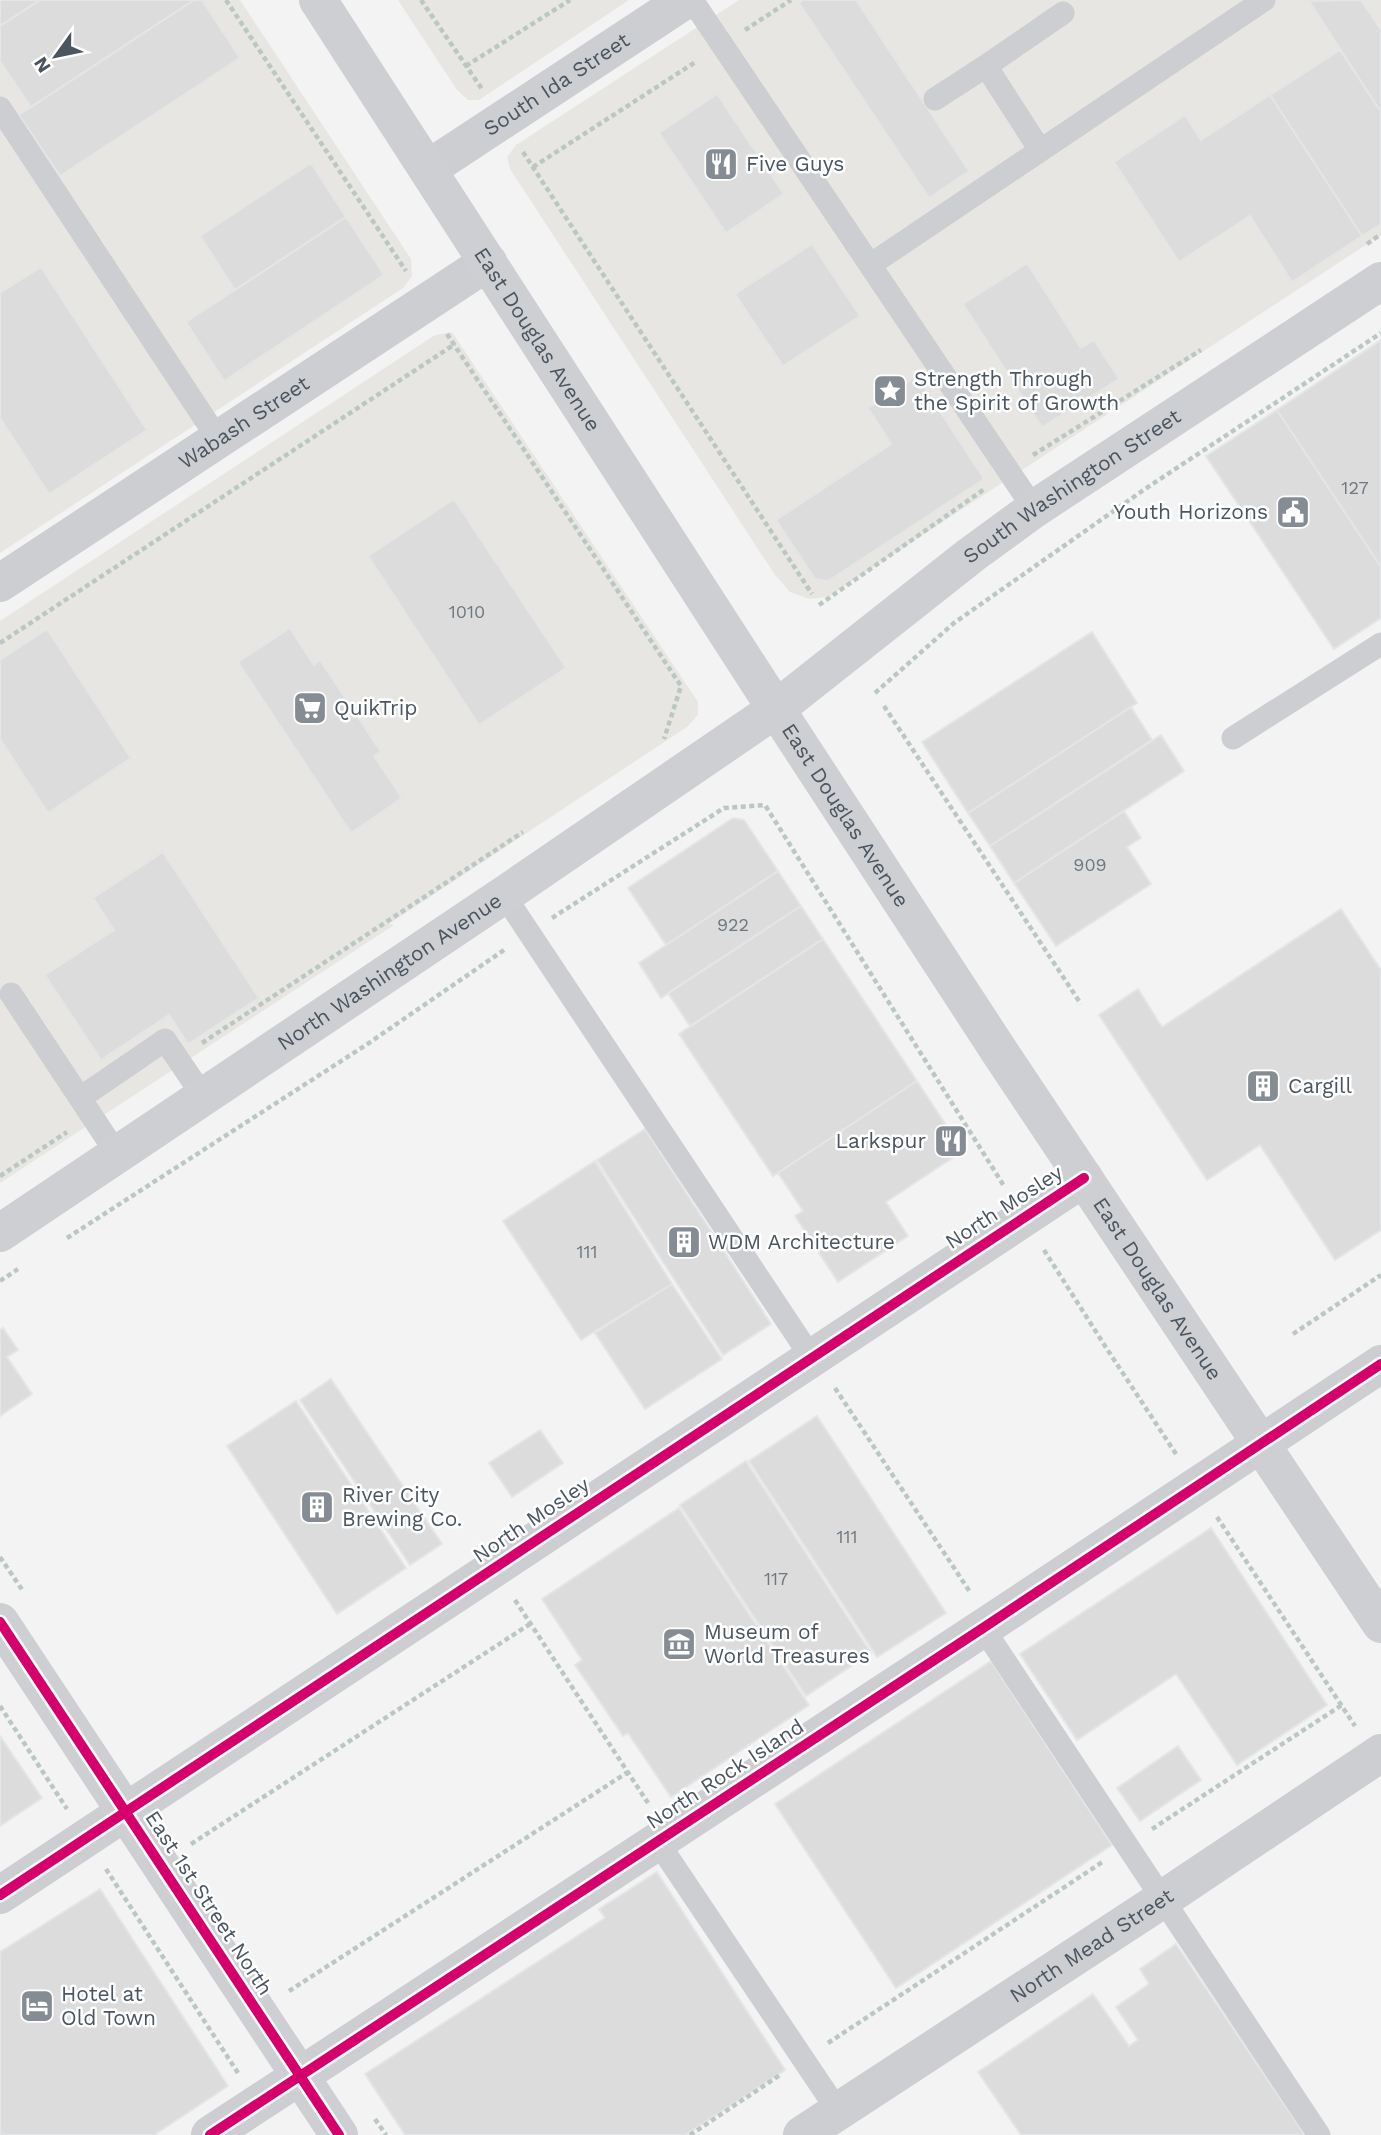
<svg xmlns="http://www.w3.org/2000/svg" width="1381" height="2135" viewBox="0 0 1381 2135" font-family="'Work Sans',sans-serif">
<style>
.commercial{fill:#e7e6e2}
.building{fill:#dcdcdd;stroke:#e4e5e6;stroke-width:2}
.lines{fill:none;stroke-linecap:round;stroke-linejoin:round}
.path{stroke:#bbc7c3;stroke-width:4.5;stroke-dasharray:5 3.5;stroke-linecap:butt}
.lane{stroke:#ccced1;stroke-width:23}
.street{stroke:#ccced1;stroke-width:38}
.secondary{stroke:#cdcfd2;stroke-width:38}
.cycleway-casing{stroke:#fff;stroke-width:15}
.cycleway{stroke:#d6006c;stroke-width:10}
.labels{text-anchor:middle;stroke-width:5;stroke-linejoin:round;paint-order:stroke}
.number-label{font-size:18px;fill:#6f787f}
.street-label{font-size:21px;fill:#4a555f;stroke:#fff}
.poi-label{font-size:21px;fill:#4a555f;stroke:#fff;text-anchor:start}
</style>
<rect width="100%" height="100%" fill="#f3f3f3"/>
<!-- commercial -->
<path class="commercial" d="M0,0h240l171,259 1,17 -9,12 -403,265z
M398,0h231l-150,100h-11l-11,-10z
M739,0h642v235l-553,362 -19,2 -19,-7 -15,-17 -265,-406 -3,-12 9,-12z
M452,332l246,370v13l-11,12 -298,197 5,1 -394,258v-562l435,-286z"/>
<!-- building -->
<path class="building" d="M0,0h40l-40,26z
M40,0h154l-163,107 -31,-46v-35z
M194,0h8l38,58 -180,118 -41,-61z
M803,0h53l113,171 -40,27 -130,-195z
M1361,0l20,30v82l-72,-111z
M1340,50l41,62v112l-19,12 -92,-141z
M717,94l67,100 -58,39 -67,-100z
M1270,95l92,141 -70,46 -42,-66 -71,46 -65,-100 71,-47 16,25z
M311,163l35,54 -111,73 -35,-54z
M346,217l38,58 -160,106 -38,-59z
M812,244l48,72 -77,50 -48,-72z
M1027,263l54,85 13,-8 25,39 -77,48 -79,-123z
M41,267l106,163 -98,64 -49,-76v-125z
M1381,340v227l-104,-157z
M917,376l67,103 -156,102 -13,-2 -39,-59 115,-76 -23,-36z
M1277,410l104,157v51l-47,31 -128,-193z
M454,499l112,169 -87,57 -111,-169z
M290,628l24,37 6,-5 61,92 -7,4 28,42 -51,35 -113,-171z
M47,629l84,129 -83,55 -48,-74v-79z
M1092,632l45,71 -169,110 -46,-71z
M1131,707l21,33 -162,106 -22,-33z
M1161,735l23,36 -170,112 -24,-37z
M1124,811l17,27 -14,9 24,37 -95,62 -42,-63z
M733,818l11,2 34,51 -112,74 -38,-57z
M163,852l96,146 -71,46 -19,-29 -68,45 -56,-85 69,-45 -21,-32z
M778,871l23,35 -140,92 -22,-35z
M801,906l22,33 -133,87 -22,-33z
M1341,909l40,61v260l-46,30 -75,-115 -53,35 -108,-165 39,-26 24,38z
M823,939l94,142 -144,95 -94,-142z
M917,1081l46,70 -77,51 22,34 -70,46 -43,-66 8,-5 -25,-38z
M645,1129l126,195 -48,31 -126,-195z
M595,1161l77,123 -91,56 -78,-119z
M672,1284l50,75 -77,50 -50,-76z
M3,1328l15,22 -11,7 25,37 -32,22v-86z
M331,1379l111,165 -32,21 -110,-165z
M296,1401l110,167 -69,46 -110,-168z
M817,1416l129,197 -69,44 -128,-196z
M540,1430l23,33 -51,34 -23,-34z
M746,1461l125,192 -65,43 -126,-191z
M679,1508l130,197 -138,92 -43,-64 -5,3 -48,-71 7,-5 -40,-61z
M1211,1528l116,177 -90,60 -61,-91 -99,66 -57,-86z
M991,1661l121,184 -216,143 -121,-184z
M0,1736l42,62 -42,28z
M1178,1746l23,34 -61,41 -23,-33z
M657,1872l128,198 -100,65h-280l-40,-61 240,-156 -6,-9z
M100,1889l128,197 -74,49h-154v-183z
M1176,1944l129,191h-284l-43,-63 115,-78 36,52 9,-6 -22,-33 33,-23 -9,-15z"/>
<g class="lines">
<!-- path -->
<path class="path" d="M226,0l180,271
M421,0l61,89
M745,30l46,-30
M466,66l104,-66
M523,152l289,442
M533,167l164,-106
M1367,244l14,-10
M447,334l234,352 -17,53
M1033,455l168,-105
M819,605l167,-117
M0,643l455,-299
M875,693l79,-70 191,-134 236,-156
M884,706l197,298
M552,918l172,-110 41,-3 239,381
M202,1043l321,-211
M0,1176l67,-44
M67,1238l299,-193 138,-95
M1044,1250l61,96 71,108
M0,1281l18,-12
M1293,1334l88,-59
M835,1388l135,204
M1217,1517l138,209
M0,1557l23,34
M515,1600l133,203
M0,1706l67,103
M1152,1829l190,-124
M191,1844l339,-220
M106,1869l132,204
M289,1991l339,-219
M828,2043l276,-182
M375,2119l11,16
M690,2135l90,-60"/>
<!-- lane -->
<path class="lane" d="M692,0l342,509
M986,66l77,-53
M935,99l51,-33 54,84
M0,108l218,331
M870,265l394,-265
M1233,738l148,-94
M504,895l307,462
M11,994l106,160
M80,1098l85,-58 38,56
M983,1628l336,507
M657,1841l181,270"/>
<!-- street -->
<g class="street">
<path id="s1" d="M428,169l257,-169"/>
<path id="s2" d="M0,583l488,-321"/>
<path d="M0,1895l1084,-717"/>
<path d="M210,2135l773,-507 398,-264"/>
<path id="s3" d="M802,2135l361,-236 218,-146"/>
</g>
<!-- secondary -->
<g class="secondary">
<path id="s4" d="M318,0l458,709 225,345 380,570"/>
<path id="s5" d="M0,1233l504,-338 272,-186 195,-154 63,-46 347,-228"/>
<path d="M0,1622l339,513"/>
</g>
<!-- cycleway casing -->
<g class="cycleway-casing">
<path id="cycleway" d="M0,1622l339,513
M0,1895l1084,-717
M210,2135l773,-507 398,-264"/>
</g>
<!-- cycleway -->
<use href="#cycleway" class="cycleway"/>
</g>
<!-- icons -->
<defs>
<g id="restaurant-square" transform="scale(1.75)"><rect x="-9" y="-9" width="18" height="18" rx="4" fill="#858c93" stroke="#fff"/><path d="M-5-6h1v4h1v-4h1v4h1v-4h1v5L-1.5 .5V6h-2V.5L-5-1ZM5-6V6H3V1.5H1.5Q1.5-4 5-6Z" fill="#fff"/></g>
<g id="sight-square" transform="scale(1.75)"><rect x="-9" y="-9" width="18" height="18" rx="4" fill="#858c93" stroke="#fff"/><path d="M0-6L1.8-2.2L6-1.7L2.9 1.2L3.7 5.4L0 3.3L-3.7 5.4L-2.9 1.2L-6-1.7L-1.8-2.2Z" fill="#fff"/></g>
<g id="civic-square" transform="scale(1.75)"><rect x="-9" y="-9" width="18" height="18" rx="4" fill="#858c93" stroke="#fff"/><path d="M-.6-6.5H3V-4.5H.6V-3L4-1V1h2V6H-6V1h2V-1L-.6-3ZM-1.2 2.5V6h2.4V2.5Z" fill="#fff"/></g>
<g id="supermarket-square" transform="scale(1.75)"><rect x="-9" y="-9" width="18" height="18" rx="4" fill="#858c93" stroke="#fff"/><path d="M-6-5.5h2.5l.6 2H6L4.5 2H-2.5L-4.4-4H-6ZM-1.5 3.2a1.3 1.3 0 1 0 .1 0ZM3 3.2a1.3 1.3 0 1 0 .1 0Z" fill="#fff"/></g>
<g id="building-square" transform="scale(1.75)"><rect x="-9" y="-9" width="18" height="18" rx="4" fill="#858c93" stroke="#fff"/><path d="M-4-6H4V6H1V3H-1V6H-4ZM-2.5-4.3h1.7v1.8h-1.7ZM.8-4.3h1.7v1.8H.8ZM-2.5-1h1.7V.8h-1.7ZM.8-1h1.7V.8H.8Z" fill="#fff"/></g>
<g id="museum-square" transform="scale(1.75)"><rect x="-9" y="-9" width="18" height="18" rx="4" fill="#858c93" stroke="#fff"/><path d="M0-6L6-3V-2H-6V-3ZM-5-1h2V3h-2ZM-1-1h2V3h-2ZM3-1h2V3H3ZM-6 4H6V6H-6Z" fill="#fff"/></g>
<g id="hotel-square" transform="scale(1.75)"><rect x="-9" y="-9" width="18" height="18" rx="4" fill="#858c93" stroke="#fff"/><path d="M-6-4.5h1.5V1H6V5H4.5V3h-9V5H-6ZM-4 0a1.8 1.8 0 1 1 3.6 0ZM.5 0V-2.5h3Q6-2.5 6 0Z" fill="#fff"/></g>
</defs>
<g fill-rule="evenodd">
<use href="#restaurant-square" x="721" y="164"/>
<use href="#sight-square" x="890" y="391"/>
<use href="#civic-square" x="1293" y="512"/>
<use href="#supermarket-square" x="310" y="708"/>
<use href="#building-square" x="1263" y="1086"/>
<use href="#restaurant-square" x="951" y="1141"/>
<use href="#building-square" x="684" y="1242"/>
<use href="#building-square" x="317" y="1507"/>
<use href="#museum-square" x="679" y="1644"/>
<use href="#hotel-square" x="37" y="2006"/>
</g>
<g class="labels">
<!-- number labels -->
<g class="number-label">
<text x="1355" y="494">127</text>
<text x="467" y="618">1010</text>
<text x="1090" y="871">909</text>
<text x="733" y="931">922</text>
<text x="587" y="1258">111</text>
<text x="847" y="1543">111</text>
<text x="776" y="1585">117</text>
</g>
<!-- street labels -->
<g class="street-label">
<text dy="7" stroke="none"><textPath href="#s1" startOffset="154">South Ida Street</textPath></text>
<text dy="7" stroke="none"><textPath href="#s4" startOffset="404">East Douglas Avenue</textPath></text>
<text dy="7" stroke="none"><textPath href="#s2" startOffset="292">Wabash Street</textPath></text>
<text dy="7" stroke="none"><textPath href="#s5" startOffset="1307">South Washington Street</textPath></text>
<text dy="7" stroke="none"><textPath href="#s4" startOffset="971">East Douglas Avenue</textPath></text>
<text dy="7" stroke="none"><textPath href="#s5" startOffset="469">North Washington Avenue</textPath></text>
<text transform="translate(1004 1207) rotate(-33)" y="7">North Mosley</text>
<text dy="7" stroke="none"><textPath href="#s4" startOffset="1538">East Douglas Avenue</textPath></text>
<text transform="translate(531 1520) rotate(-34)" y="7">North Mosley</text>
<text transform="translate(725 1774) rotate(-33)" y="7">North Rock Island</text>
<text transform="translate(209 1903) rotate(57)" y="7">East 1st Street North</text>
<text dy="7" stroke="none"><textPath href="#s3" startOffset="346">North Mead Street</textPath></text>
</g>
<!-- poi labels -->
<g class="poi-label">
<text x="746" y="171">Five Guys</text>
<text x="914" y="386">Strength Through<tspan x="914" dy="24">the Spirit of Growth</tspan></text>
<text x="1268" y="519" text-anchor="end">Youth Horizons</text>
<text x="334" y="715">QuikTrip</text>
<text x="1288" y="1093">Cargill</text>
<text x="926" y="1148" text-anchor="end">Larkspur</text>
<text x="708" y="1249">WDM Architecture</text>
<text x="342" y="1502">River City<tspan x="342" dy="24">Brewing Co.</tspan></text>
<text x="704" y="1639">Museum of<tspan x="704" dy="24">World Treasures</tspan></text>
<text x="61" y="2001">Hotel at<tspan x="61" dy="24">Old Town</tspan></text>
</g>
</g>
<!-- north arrow -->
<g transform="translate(56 56) rotate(237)" stroke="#ffffff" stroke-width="5" paint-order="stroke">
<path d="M0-5L12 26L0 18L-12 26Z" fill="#4a555f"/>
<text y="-10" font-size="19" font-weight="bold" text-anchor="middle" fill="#4a555f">N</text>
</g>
</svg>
